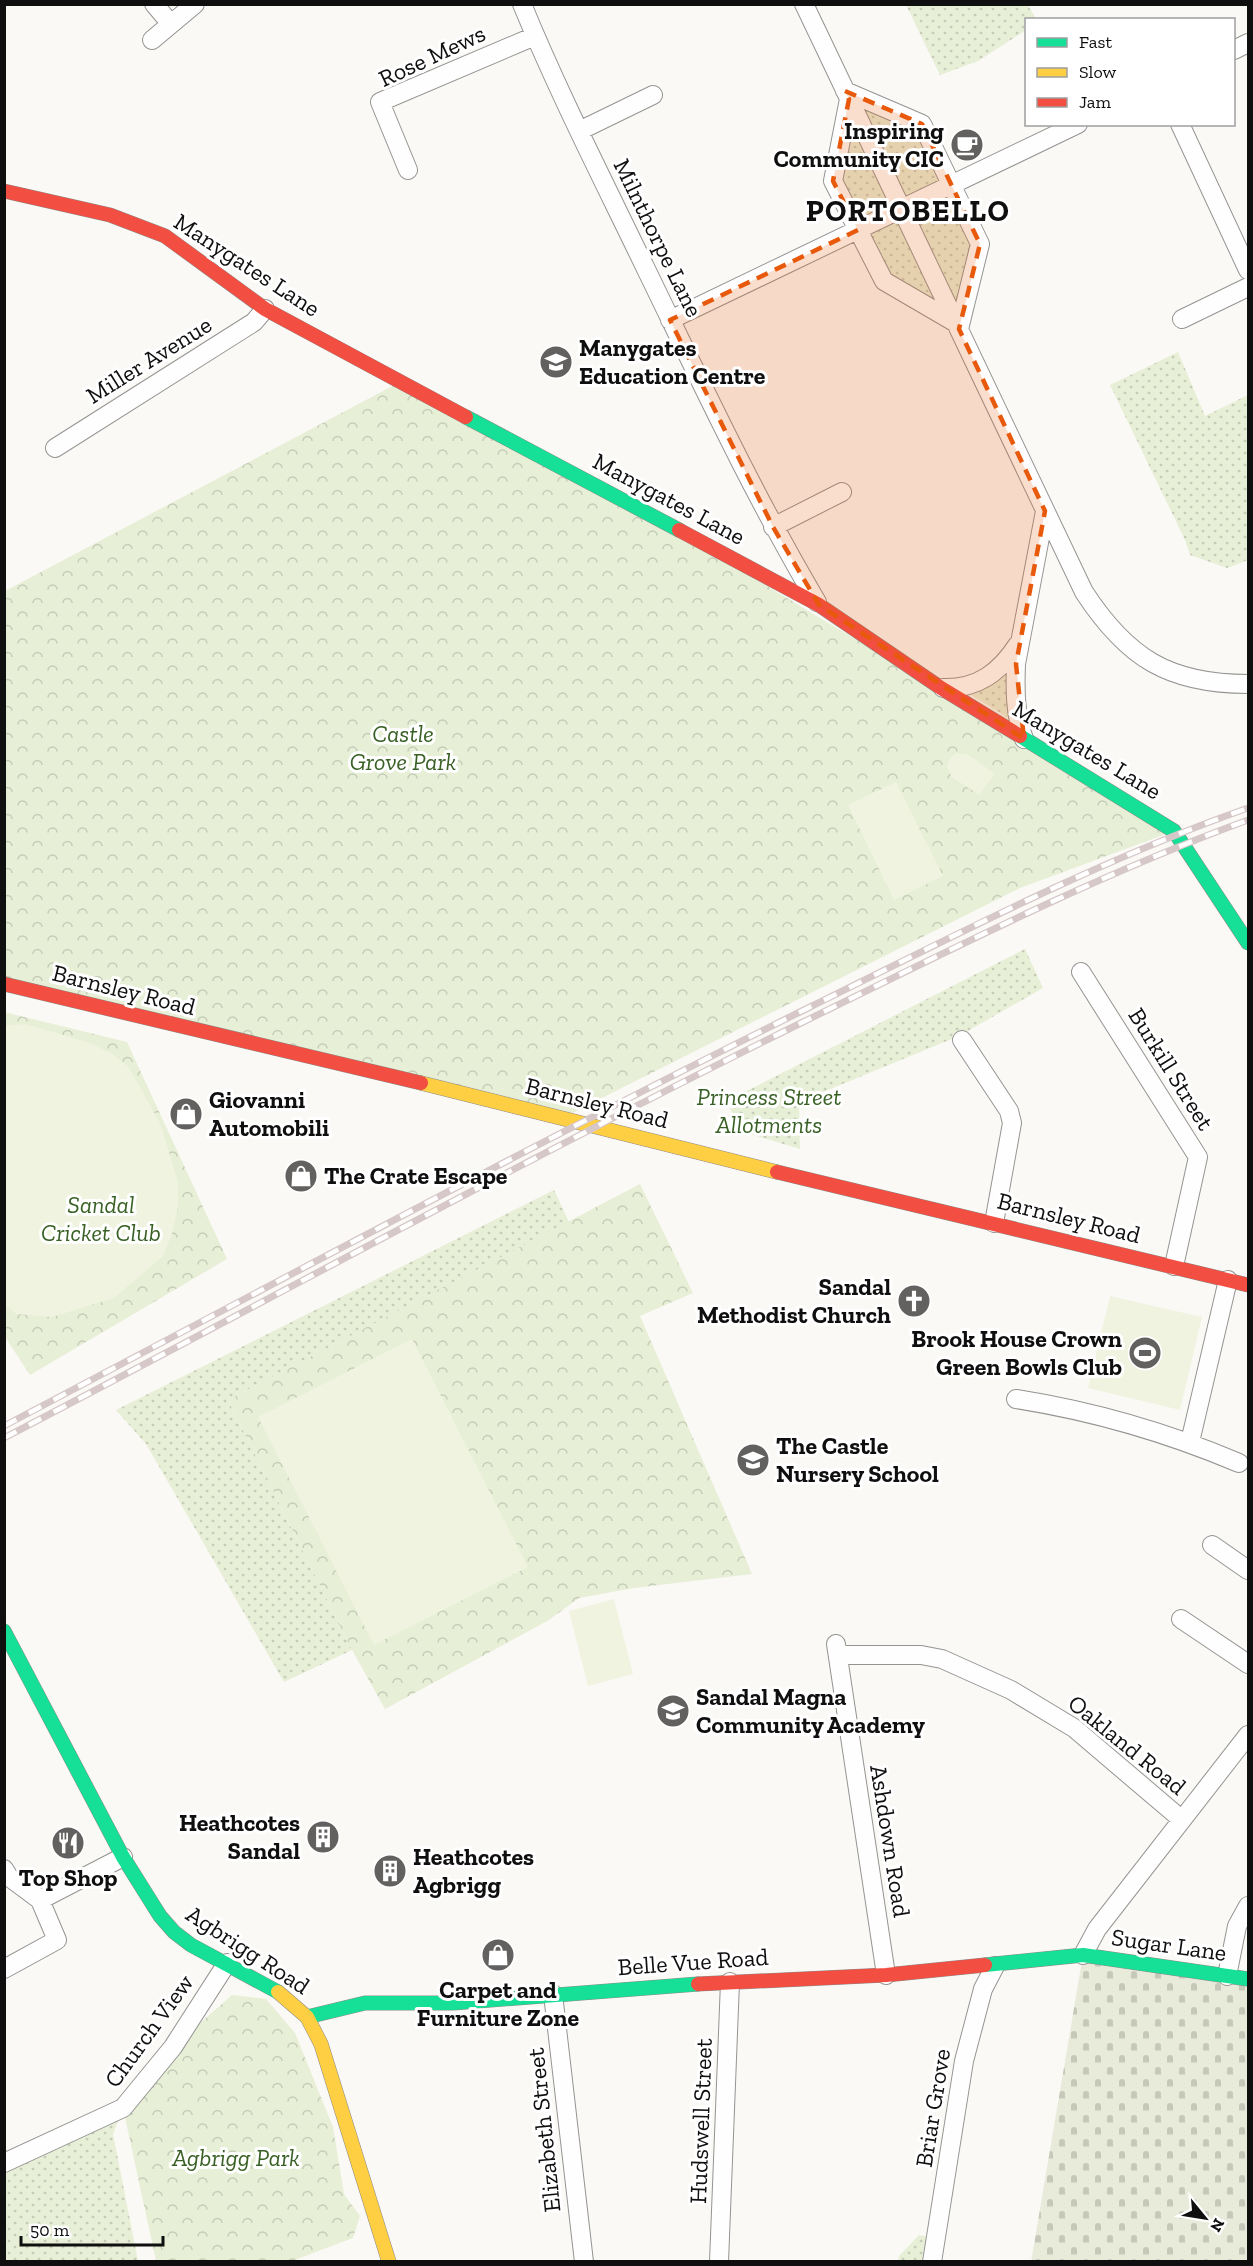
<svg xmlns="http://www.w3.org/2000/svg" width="1253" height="2266" viewBox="0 0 1253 2266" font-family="'Zilla Slab',serif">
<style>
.grass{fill:url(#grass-dots)}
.cemetery{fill:url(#cemetery-stones)}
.park{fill:url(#park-crowns)}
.pitch{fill:#f0f3e0}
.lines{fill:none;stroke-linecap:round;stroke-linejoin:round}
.street-casing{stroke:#959493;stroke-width:20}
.fast-casing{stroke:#8c8b89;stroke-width:15}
.slow-casing{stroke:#8c8b89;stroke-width:15}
.jam-casing{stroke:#8c8b89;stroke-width:15}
.street{stroke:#fefefe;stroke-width:18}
.fast{stroke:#16e098;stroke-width:14}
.slow{stroke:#ffcf43;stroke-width:14}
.jam{stroke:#f24e42;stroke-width:14}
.rail-casing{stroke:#d6c7c9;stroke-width:7}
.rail{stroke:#fff;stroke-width:4.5;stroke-dasharray:14;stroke-linecap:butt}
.marked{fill:#e8590c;fill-opacity:0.2;stroke:#e8590c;stroke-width:4.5;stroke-dasharray:12 8;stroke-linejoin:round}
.labels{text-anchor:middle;stroke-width:6;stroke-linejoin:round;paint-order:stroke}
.street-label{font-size:24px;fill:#0f0f0f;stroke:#fff}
.poi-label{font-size:24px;font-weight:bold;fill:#0f0f0f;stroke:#fff;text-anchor:start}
.park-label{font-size:24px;font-style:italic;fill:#396125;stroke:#fff}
.district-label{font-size:30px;font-weight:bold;letter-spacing:1.5px;fill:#0f0f0f;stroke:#fff}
</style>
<defs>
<pattern id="grass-dots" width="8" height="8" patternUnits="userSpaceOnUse" patternTransform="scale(1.5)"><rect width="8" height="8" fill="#e7efd7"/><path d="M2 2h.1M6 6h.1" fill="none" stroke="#c5ccb7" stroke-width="1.8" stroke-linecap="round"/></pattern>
<pattern id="cemetery-stones" width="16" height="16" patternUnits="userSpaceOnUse" patternTransform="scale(1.5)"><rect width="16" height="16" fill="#e8ebda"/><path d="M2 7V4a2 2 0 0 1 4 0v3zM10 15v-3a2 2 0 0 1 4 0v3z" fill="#c6c8ba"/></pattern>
<pattern id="park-crowns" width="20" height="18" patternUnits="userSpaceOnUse" patternTransform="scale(1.5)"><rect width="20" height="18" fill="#e7efd7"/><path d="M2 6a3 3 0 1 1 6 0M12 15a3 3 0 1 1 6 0" fill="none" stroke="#c5ccb7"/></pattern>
</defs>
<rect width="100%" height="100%" fill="#fbf9f5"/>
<!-- grass -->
<path class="grass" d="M906,5h122l8,14 -10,1v10l-48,31 -38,14z
M849,99l73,25 58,120 -21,85 -75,-48 -51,-100z
M1178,352l27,64 43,-21v165l-21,8 -37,-13 -5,-15 -75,-155z
M1006,662l13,63 -57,-36z
M1025,949l18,39 -84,48 -160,66 1,47 -60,-18 -13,-30z
M554,1190l15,32 -341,178 124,250 -68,32 -138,-238 -30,-34z
M123,2108l-10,26 25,127 -133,1v-99z
M919,2235l10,2 -4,24 -27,1 1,-6z"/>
<!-- cemetery -->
<path class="cemetery" d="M1083,1955l165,24v282l-217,1z"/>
<!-- park -->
<path class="park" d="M400,382l214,112 560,337 -154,57 -456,229 -559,-133v-393z
M4,1012l123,30 100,217 -197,116 -25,-38z
M640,1184l53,109 -53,23 112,258 -118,14 -55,10 -30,22 -164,89 -33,-59 -124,-250z
M232,1995l34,4 29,34 38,94 11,67 16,22 -7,22 -61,23h-136l-33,-153 50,-61z"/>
<!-- pitch -->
<path class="pitch" d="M955,753l12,1 28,20 -16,21 -27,-18 -5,-9 2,-8z
M896,782l47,94 -49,24 -46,-95z
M25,1024l62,18 24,11 17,13 32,57 18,59v23l-5,26 -10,25 -49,42 -62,19 -36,-3 -11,-10v-278z
M1110,1296l92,21 -22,93 -92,-22z
M412,1339l116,228 -154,78 -116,-228z
M614,1599l19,75 -45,12 -19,-75z"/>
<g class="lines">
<!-- street casing -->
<g class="street-casing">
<path id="street" d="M154,4l17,20
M522,4c37,90 81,176 123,263 55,113 108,227 172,335
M804,4l280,588c43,66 85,92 164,92
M152,40l43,-36
M1234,50l14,-7
M845,91l77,33 58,120 -21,85
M849,99l-16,82 51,100 72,42
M1180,124l68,146
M579,131l74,-36
M408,170l-28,-68 155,-66
M1182,319l66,-32
M670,320l408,-196
M55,448l199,-126 11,-13
M773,527l69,-35
M943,688c35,1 57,-16 75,-44
M1024,739c-9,-24 -9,-50 -8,-75l29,-153
M1081,972l117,185 -24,109
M962,1040l47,71 3,12 -18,100
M1016,1399c76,12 152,34 223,64
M1190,1442l38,-162
M1212,1545l36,25
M1181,1619l67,45
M836,1644l50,331
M838,1655h83l21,4 69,31 63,38 107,91
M4,1869l5,8 31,23
M1083,1955l14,-26 151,-194
M4,1969l53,-29 -17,-40 83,-43
M1227,1976l10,-50 11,-20
M553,1994l31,268
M4,2163l119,-55 50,-61 54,-84
M719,2262l11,-280
M932,2262l32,-201 19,-72 12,-23"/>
</g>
<!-- fast casing -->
<g class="fast-casing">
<path id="fast" d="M466,417l213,113
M1020,736l154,95 74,112
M4,1631l119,226 37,59 14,16 17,13 87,47
M985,1965l98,-10 165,24
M307,2017l58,-14h88l245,-19"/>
</g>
<!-- slow casing -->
<g class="slow-casing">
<path id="slow" d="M421,1083l356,89
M278,1992l29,25 14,27 68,218"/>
</g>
<!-- jam casing -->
<g class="jam-casing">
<path id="jam" d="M4,191l106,24 55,21 100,73 201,108
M679,530l140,75 122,83 79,48
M4,984l417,99
M777,1172l471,113
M698,1984l188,-9 99,-10"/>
</g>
<!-- street -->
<use href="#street" class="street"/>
<!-- fast -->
<use href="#fast" class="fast"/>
<!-- slow -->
<use href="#slow" class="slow"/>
<!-- jam -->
<use href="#jam" class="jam"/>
<!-- rail casing -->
<g class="rail-casing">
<path id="rail" d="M4,1426c268,-141 535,-285 806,-419 144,-71 287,-146 438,-199
M4,1438c266,-139 530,-283 799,-416 147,-72 292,-146 445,-202"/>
</g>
<!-- rail -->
<use href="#rail" class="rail"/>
</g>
<!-- marked area -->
<path class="marked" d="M845,91l77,33 58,120 -21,85 86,182 -29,153 8,75 -205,-134 -46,-78 -103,-207 188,-90 -25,-49 16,-82z"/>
<!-- icons -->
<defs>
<g id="cafe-disc" transform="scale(1.725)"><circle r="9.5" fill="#626160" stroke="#fff"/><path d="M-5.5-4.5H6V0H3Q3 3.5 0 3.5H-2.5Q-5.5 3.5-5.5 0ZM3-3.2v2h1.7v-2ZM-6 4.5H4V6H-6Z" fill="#fff"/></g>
<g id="university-disc" transform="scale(1.725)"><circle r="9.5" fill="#626160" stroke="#fff"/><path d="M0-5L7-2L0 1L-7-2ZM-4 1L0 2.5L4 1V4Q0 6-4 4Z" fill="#fff"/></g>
<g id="shop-disc" transform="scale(1.725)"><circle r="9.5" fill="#626160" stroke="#fff"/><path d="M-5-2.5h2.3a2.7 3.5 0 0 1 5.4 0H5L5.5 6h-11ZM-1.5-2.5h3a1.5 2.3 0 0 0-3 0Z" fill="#fff"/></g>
<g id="church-disc" transform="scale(1.725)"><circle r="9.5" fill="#626160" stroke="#fff"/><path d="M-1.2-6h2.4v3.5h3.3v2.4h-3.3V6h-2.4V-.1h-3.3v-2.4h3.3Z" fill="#fff"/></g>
<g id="stadium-disc" transform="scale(1.725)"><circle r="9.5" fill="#626160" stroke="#fff"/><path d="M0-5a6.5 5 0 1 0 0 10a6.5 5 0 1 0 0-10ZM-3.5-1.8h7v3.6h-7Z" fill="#fff"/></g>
<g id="school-disc" transform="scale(1.725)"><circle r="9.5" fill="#626160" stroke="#fff"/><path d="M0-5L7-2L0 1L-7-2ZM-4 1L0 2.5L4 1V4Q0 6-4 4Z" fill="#fff"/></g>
<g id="building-disc" transform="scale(1.725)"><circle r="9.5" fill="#626160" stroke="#fff"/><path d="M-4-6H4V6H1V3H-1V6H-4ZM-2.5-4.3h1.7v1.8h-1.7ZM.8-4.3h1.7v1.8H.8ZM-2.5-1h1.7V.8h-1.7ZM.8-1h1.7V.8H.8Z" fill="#fff"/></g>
<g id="restaurant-disc" transform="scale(1.725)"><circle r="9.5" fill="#626160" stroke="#fff"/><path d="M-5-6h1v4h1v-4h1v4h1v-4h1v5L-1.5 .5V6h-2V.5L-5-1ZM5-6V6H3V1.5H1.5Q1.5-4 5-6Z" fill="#fff"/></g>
</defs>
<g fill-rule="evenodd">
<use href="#cafe-disc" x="967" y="145"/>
<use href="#university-disc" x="556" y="362"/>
<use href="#shop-disc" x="186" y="1114"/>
<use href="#shop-disc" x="301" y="1176"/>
<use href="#church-disc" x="914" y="1301"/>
<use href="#stadium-disc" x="1145" y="1353"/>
<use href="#school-disc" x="753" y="1460"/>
<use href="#school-disc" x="673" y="1711"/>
<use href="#building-disc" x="323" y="1837"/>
<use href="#restaurant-disc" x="68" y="1843"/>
<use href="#building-disc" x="390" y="1871"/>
<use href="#shop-disc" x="498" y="1955"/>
</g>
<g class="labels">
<!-- street labels -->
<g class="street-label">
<text transform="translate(432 56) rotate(-25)" y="8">Rose Mews</text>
<text transform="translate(658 238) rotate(64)" y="8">Milnthorpe Lane</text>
<text transform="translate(247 265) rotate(33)" y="8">Manygates Lane</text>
<text transform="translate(149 360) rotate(-32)" y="8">Miller Avenue</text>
<text transform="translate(669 499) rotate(28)" y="8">Manygates Lane</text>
<text transform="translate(1087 750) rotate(31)" y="8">Manygates Lane</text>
<text transform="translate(124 990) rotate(14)" y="8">Barnsley Road</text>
<text transform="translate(1171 1069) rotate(58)" y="8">Burkill Street</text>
<text transform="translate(597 1103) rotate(14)" y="8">Barnsley Road</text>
<text transform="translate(1069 1218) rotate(14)" y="8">Barnsley Road</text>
<text transform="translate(1127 1745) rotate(39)" y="8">Oakland Road</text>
<text transform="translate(890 1841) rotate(81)" y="8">Ashdown Road</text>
<text transform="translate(1169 1945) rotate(8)" y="8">Sugar Lane</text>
<text transform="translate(248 1950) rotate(33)" y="8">Agbrigg Road</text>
<text transform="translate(693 1962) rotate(-4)" y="8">Belle Vue Road</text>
<text transform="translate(149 2031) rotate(-54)" y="8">Church View</text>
<text transform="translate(933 2108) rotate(-81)" y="8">Briar Grove</text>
<text transform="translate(701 2121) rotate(-88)" y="8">Hudswell Street</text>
<text transform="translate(544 2130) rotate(-96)" y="8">Elizabeth Street</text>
</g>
<!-- poi labels -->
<g class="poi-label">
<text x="944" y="139" text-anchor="end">Inspiring<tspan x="944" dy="28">Community CIC</tspan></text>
<text x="579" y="356">Manygates<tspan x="579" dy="28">Education Centre</tspan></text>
<text x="209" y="1108">Giovanni<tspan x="209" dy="28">Automobili</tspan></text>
<text x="324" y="1184">The Crate Escape</text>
<text x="891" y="1295" text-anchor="end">Sandal<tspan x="891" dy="28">Methodist Church</tspan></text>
<text x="1122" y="1347" text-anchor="end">Brook House Crown<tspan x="1122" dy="28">Green Bowls Club</tspan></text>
<text x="776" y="1454">The Castle<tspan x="776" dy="28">Nursery School</tspan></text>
<text x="696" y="1705">Sandal Magna<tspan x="696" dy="28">Community Academy</tspan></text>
<text x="300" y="1831" text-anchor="end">Heathcotes<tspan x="300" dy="28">Sandal</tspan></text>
<text x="413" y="1865">Heathcotes<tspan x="413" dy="28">Agbrigg</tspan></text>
<text x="68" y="1886" text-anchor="middle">Top Shop</text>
<text x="498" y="1998" text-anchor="middle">Carpet and<tspan x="498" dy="28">Furniture Zone</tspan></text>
</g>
<!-- park labels -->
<g class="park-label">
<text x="403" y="742">Castle<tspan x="403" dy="28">Grove Park</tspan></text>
<text x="769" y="1105">Princess Street<tspan x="769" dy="28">Allotments</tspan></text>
<text x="101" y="1213">Sandal<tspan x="101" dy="28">Cricket Club</tspan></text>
<text x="236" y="2166">Agbrigg Park</text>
</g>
<!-- district labels -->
<g class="district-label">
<text x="908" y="221">PORTOBELLO</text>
</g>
</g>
<!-- border -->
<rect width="1253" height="2266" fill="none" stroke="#0f0f0f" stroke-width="12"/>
<!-- legend -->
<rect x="1025" y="18" width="210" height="108" fill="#ffffff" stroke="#9f9f9f" stroke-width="1.5"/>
<rect x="1037" y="38" width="30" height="9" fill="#16e098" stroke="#9f9f9f" stroke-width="1.5"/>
<text x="1079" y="48" font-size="18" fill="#0f0f0f">Fast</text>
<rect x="1037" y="68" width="30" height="9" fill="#ffcf43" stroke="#9f9f9f" stroke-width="1.5"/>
<text x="1079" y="78" font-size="18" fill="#0f0f0f">Slow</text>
<rect x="1037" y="98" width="30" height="9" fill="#f24e42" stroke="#9f9f9f" stroke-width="1.5"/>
<text x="1079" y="108" font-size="18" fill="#0f0f0f">Jam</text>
<!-- north arrow -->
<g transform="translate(1205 2218) rotate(120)" stroke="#ffffff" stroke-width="4.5" paint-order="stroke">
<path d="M0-4.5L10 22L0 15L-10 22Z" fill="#0f0f0f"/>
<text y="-9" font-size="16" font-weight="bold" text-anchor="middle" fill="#0f0f0f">N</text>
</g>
<!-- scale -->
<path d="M21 2236v9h142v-9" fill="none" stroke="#0f0f0f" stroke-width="3"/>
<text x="30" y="2236" font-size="18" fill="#0f0f0f" stroke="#ffffff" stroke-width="4.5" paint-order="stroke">50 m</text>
</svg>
